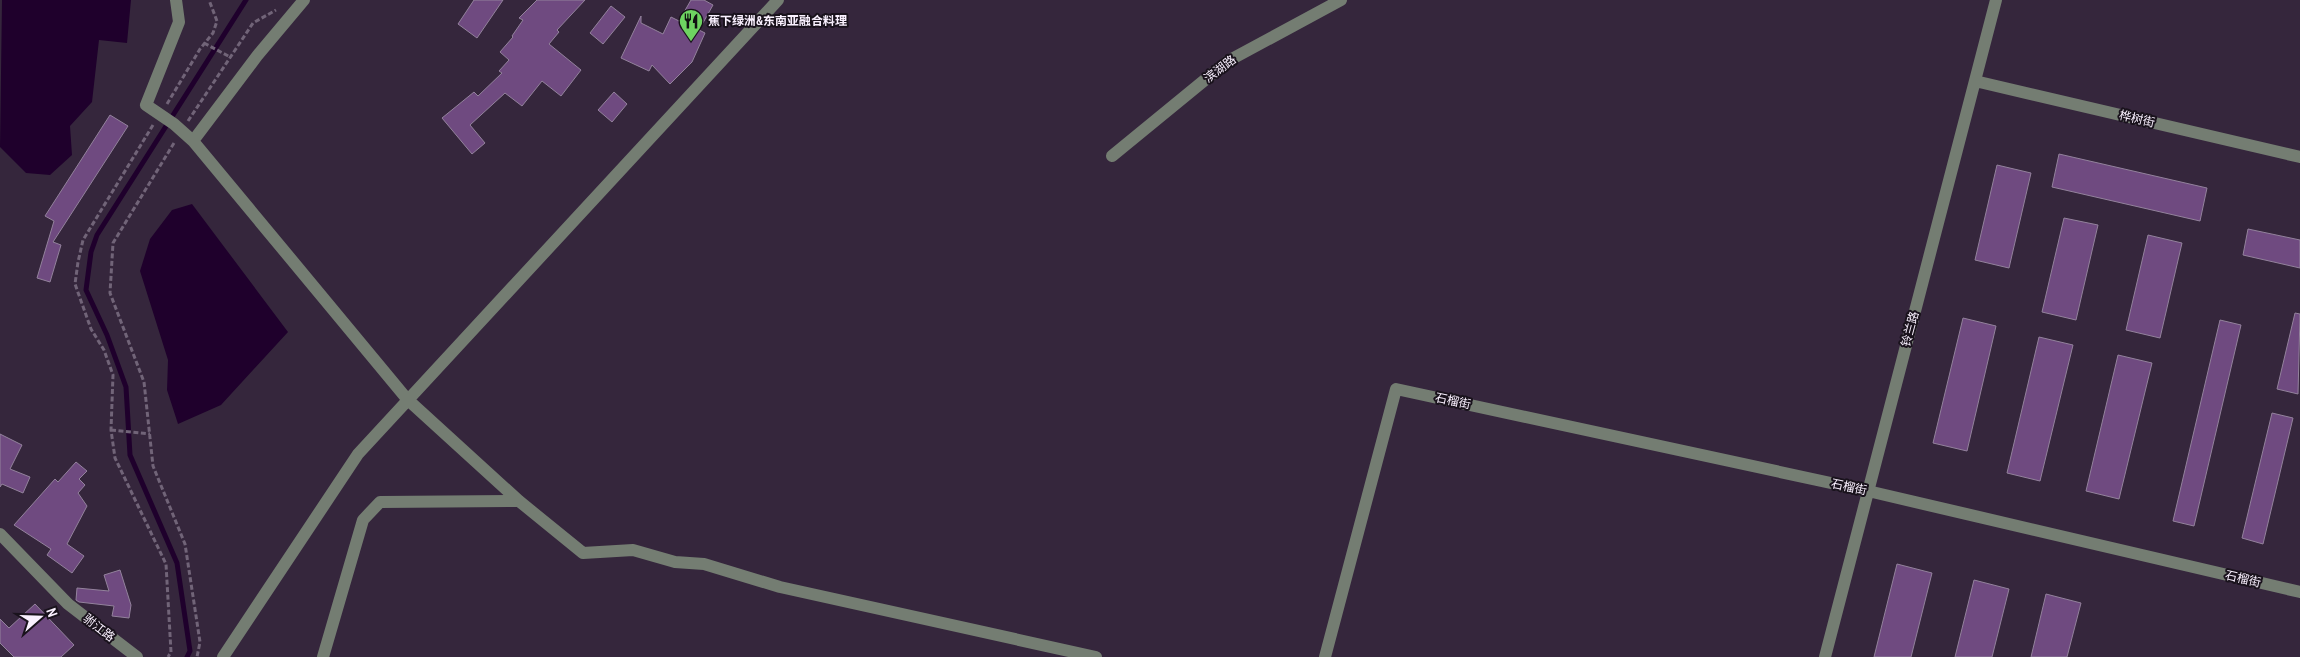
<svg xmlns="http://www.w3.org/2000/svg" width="2300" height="657" viewBox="0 0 2300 657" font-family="'Archivo Narrow','Noto Sans SC',sans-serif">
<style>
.water{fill:#1f002c}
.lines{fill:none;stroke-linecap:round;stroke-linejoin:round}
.stream{stroke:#1f002c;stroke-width:5}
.building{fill:#6f4a80;stroke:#93829c}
.path{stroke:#716478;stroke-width:3;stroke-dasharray:5 2.5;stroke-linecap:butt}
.minor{stroke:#747d72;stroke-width:12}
.labels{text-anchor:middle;stroke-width:4;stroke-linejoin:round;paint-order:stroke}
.poi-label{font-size:12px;font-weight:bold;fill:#faf1ff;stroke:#19121c;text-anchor:start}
.street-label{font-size:12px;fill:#faf1ff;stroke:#19121c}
</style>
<rect width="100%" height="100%" fill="#35263c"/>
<!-- water -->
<path class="water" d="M2,0h129l-4,43 -28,-3 -7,62 -22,24 2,29 -22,20 -24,-2 -26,-26z
M192,204l96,128 -67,73 -43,19 -11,-34 1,-30 -28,-89 10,-32 22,-29z"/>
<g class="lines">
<!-- stream -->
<path class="stream" d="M187,657l3,-6 -13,-88 -47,-108 -4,-68 -19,-52 -21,-45 5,-38 6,-17 149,-235"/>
</g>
<!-- building -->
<path class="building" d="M474,0h29l-26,38 -19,-14z
M537,0h48l-28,30 2,2 -10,12 32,26 -20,26 -19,-15 -20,25 -17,-13 -35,32 15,18 -13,11 -30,-36 32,-26 4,4 24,-23 -3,-2 10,-11 -9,-8 13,-15 -1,-1 11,-16 -4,-2z
M691,0h13l9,5 -14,25 6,3 -13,29 -22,22 -18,-19 -3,6 -28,-13 20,-42v7l22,11 8,-17 8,4z
M611,6l14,11 -22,27 -13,-11z
M614,92l13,12 -15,18 -14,-12z
M110,115l18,11 -75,116 8,3 -11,37 -13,-4 17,-57 -9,-5z
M2059,154l148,34 -7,33 -148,-34z
M1997,165l34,8 -22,95 -34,-8z
M2064,218l34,7 -22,95 -34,-8z
M2248,229l52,11v28l-57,-13z
M2148,235l34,8 -22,95 -34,-8z
M2295,313l5,1 -2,80 -21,-5z
M1963,318l33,8 -29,125 -34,-8z
M2220,320l21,5 -47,201 -21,-5z
M2039,337l34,8 -33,136 -33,-8z
M2118,355l34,8 -33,136 -33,-8z
M2272,413l21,5 -30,126 -21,-6z
M0,434l22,11 -12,24 20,8 -7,16 -21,-9 -2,3z
M76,462l11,9 -8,8 6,6 -7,8 9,13 -20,38 17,12 -12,17 -25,-18 4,-6 -37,-24 41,-46 3,3z
M1897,564l35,9 -21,84h-37z
M120,570l11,35 -2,13 -17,-2 2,-10 -35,-4 -3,-2 1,-12 32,3 -5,-16z
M1974,580l35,9 -17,68h-37z
M2046,594l35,9 -14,54h-36z
M35,604l39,41 -13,12h-47l-14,-14v-24l9,9z"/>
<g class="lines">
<!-- path -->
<path class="path" d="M204,43l26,14
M167,104l33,-55 13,-16 4,-12 -8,-21
M188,121l65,-98 23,-13
M153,125l-70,115 -5,22 -3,22 16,45 13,21 9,25 -2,55 4,28 51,106 5,88 -3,5
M174,143l-61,100 -3,50 34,89 9,84 32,78 15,98 -3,15
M111,430l39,4"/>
<!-- minor -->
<path class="minor" d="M176,0l3,22 -33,83 28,19 19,17
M304,0l-47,56 -64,85 214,258 112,102 64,52 50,-3 42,12 29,2 76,23 316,70
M1975,81l325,76
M1112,156l116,-95 113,-61
M0,534l68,70 69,53
M223,657l135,-203 420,-454
M323,657l40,-137 17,-18 139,-1
M1325,657l71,-268 472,102 432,101
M1825,657l171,-657"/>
</g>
<!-- icons -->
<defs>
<g id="restaurant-pin" transform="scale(1.25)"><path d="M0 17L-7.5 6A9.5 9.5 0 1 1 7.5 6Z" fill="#6ed361" stroke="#19121c"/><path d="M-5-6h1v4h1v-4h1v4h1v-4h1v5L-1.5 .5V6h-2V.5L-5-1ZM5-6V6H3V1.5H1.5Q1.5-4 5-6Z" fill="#111"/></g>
</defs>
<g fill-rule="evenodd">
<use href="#restaurant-pin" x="691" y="21"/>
</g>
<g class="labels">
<!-- poi labels -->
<g class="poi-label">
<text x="708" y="25">蕉下绿洲&amp;东南亚融合料理</text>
</g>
<!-- street labels -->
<g class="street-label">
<text transform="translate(1220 69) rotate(-37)" y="4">滨湖路</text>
<text transform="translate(2137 119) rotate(13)" y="4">桦树街</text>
<text transform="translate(1910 329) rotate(-75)" y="4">铃兰路</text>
<text transform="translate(1453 401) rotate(12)" y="4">石榴街</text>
<text transform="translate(1849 487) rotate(12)" y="4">石榴街</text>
<text transform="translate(2243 579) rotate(13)" y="4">石榴街</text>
<text transform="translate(99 628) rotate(38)" y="4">驸江路</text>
</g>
</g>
<!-- north arrow -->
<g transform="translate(40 617) rotate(70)" stroke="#19121c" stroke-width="4" paint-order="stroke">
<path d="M0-4L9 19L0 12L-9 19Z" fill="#faf1ff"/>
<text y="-8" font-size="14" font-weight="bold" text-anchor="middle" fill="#faf1ff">N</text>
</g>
</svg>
